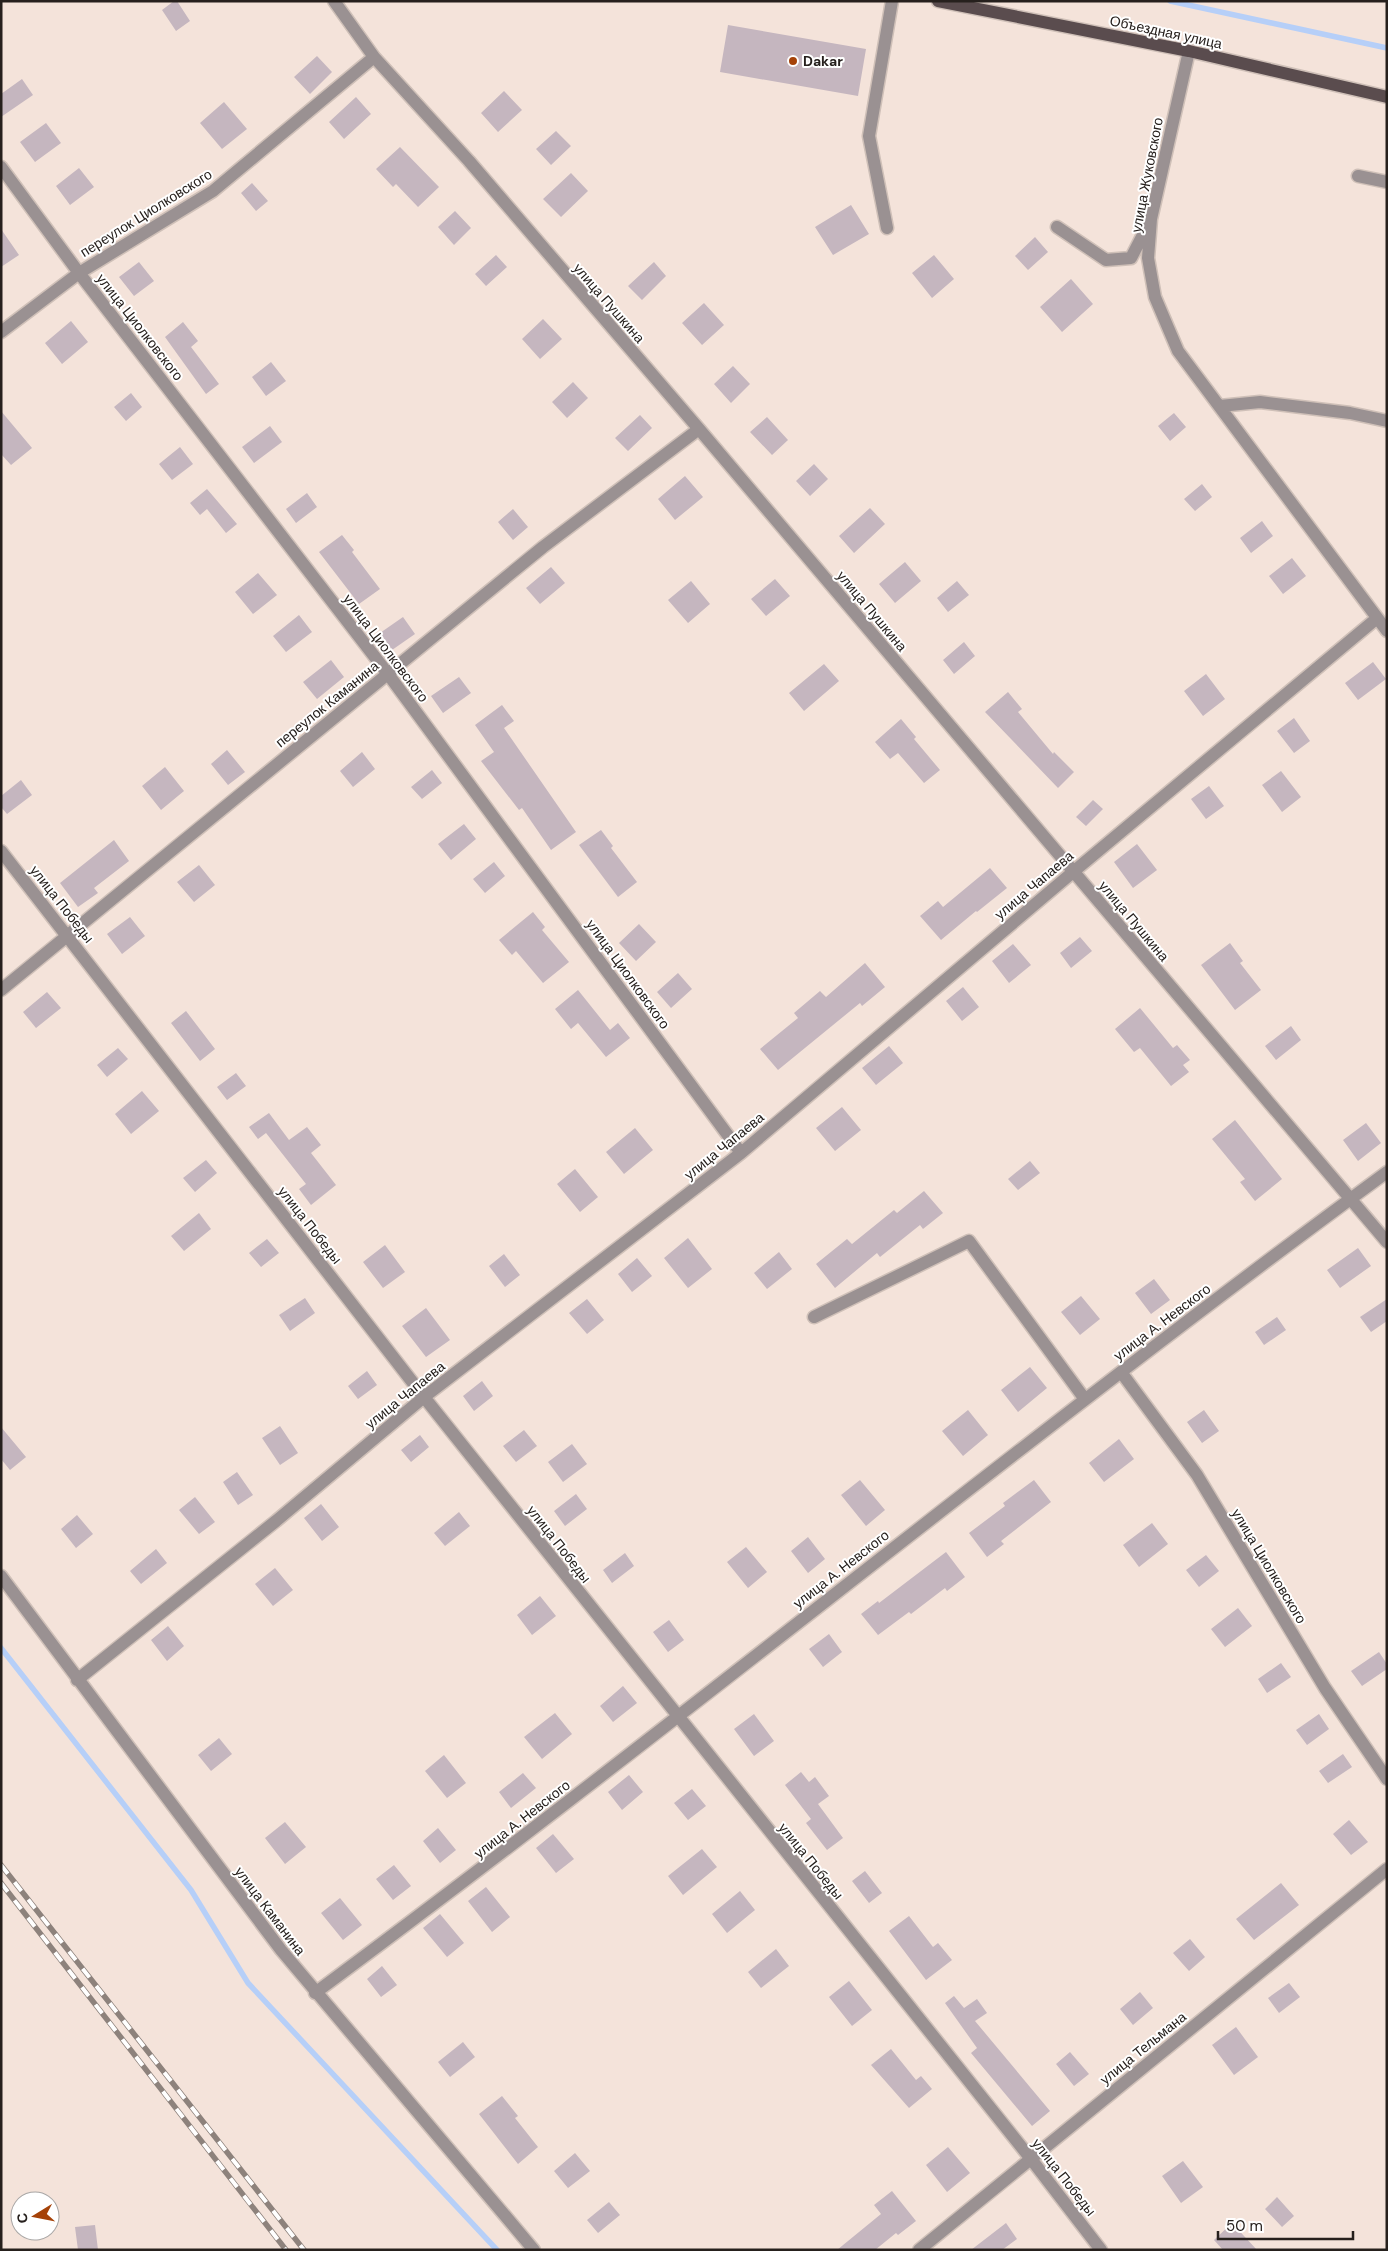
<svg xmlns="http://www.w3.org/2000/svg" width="1388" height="2251" viewBox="0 0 1388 2251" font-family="'DM Sans',sans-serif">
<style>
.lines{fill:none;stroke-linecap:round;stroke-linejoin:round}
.stream{stroke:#b6cff8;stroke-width:5.5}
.building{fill:#c5b6bf}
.minor-casing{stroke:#cfc0b8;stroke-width:15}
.major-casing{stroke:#cfc0b8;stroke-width:15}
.minor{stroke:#9a9192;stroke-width:12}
.major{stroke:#5a4c4e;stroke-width:12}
.rail-casing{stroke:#8d827c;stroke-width:5.5}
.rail{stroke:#fff;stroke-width:4;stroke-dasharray:11;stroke-linecap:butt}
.poi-dot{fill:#a54208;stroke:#fff;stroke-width:2}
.labels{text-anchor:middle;stroke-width:4;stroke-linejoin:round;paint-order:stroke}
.street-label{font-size:14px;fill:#26201d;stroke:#fff}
.poi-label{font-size:14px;font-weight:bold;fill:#26201d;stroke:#fff;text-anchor:start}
</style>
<rect width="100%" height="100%" fill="#f4e3da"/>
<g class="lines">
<!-- stream -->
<path class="stream" d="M1170,1l217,47
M1,1648l190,242 57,93 249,267"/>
</g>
<!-- building -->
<path class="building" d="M174,1h3l13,20 -14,10 -14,-21z
M728,25l138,24 -8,47 -138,-24z
M317,56l15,16 -22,22 -16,-17z
M22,79l11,16 -32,22v-23z
M504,91l18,19 -24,22 -17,-19z
M356,97l15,17 -27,25 -15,-17z
M224,102l23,27 -25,20 -22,-26z
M46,123l15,20 -26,19 -15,-20z
M556,131l15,15 -20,19 -15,-16z
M400,147l39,40 -21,20 -22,-23 -3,3 -17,-18z
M79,168l15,19 -24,18 -14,-19z
M571,173l17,18 -27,26 -18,-18z
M252,183l16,18 -12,10 -15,-18z
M851,205l18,29 -36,21 -18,-28z
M455,211l16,17 -17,17 -16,-18z
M1,229l18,26 -18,12z
M1035,237l13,15 -20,18 -13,-14z
M496,255l11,12 -21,19 -11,-12z
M934,255l20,24 -22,19 -20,-25z
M139,262l15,19 -20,15 -15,-19z
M654,262l12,14 -24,24 -14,-14z
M1071,279l22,25 -31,28 -22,-25z
M704,303l20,22 -22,20 -20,-22z
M543,319l19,20 -22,20 -18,-20z
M71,321l17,21 -26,22 -17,-21z
M183,322l15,19 -7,6 28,37 -13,10 -41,-57z
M271,362l15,19 -20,15 -14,-19z
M733,366l17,18 -19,19 -17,-19z
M573,382l15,16 -21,20 -15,-16z
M131,393l11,14 -16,14 -12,-14z
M1,411l31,37 -21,17 -10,-11z
M1174,413l12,14 -16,14 -12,-15z
M640,415l12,13 -24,23 -13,-13z
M767,417l21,23 -16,15 -22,-23z
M270,426l12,16 -28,21 -12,-16z
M180,447l13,17 -21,16 -13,-16z
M814,464l14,15 -18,17 -14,-15z
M685,476l18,21 -28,23 -17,-21z
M1202,484l10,13 -17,14 -11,-12z
M207,489l30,35 -11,9 -19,-24 -7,6 -10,-12z
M307,493l10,14 -21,16 -10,-14z
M870,508l15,16 -31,29 -15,-17z
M513,509l15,18 -15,13 -15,-18z
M1262,521l11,15 -22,17 -11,-15z
M342,535l12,15 -2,2 28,37 -21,15 -40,-52z
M1292,558l14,18 -23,18 -14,-18z
M905,562l16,19 -26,22 -16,-19z
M551,567l14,16 -25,21 -14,-16z
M258,573l19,22 -24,19 -18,-22z
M775,579l15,17 -24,20 -15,-17z
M691,581l19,23 -22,19 -20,-23z
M957,581l12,14 -21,17 -11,-14z
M299,615l13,17 -26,20 -13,-16z
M403,617l12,17 -23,16 -12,-17z
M964,642l11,14 -21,18 -11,-14z
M331,660l13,17 -27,22 -14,-17z
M1373,662l13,17 -28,21 -13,-17z
M824,664l15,17 -35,30 -15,-18z
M1206,674l19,25 -22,17 -19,-25z
M459,677l12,16 -28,20 -12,-17z
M1008,692l14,17 -4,3 35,42 1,-2 20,20 -16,16 -73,-76z
M502,705l12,16 -10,7 72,104 -25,18 -29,-42 -3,2 -38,-49 13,-9 -19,-27z
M1294,718l16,23 -16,12 -17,-22z
M901,719l15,18 -2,2 26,31 -16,13 -26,-30 -8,6 -15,-17z
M227,750l18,22 -17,13 -17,-21z
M362,752l13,17 -22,18 -13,-16z
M165,767l19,24 -23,19 -19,-24z
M432,770l10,13 -20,16 -11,-12z
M1281,771l20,26 -19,15 -20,-27z
M21,780l11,15 -25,19 -6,-7v-11z
M1209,786l15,20 -18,13 -15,-20z
M1093,800l10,9 -17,17 -10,-9z
M464,824l12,15 -25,21 -13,-16z
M601,830l12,16 -2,2 26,34 -19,15 -39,-52z
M114,840l15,21 -35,27 4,5 -20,14 -18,-24z
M1137,844l20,26 -24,18 -19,-26z
M494,862l11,14 -20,17 -12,-14z
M199,865l16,20 -21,17 -17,-20z
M990,868l17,20 -30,24 -1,-1 -35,29 -21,-24 18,-15 5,6z
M533,912l12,15 -3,3 27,32 -26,21 -27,-32 -4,4 -13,-15z
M130,917l15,19 -23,18 -15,-20z
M639,924l17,18 -20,19 -17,-18z
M1080,937l12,14 -21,17 -11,-15z
M1230,943l13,18 -3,2 21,27 -26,20 -34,-45z
M1013,944l18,21 -22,18 -17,-22z
M865,963l20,24 -23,19 -2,-3 -82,67 -18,-21 38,-31 -4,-5 26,-22 6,6z
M678,973l14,16 -21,19 -14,-16z
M963,987l16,20 -17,14 -16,-20z
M578,990l32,40 8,-7 12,15 -24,19 -28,-34 -7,6 -16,-20z
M47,992l14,16 -25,20 -13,-16z
M1140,1008l33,40 4,-3 13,15 -7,5 6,7 -18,14 -31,-38 -6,4 -19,-23z
M186,1011l29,38 -15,12 -29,-38z
M1291,1026l10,14 -25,20 -11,-14z
M889,1046l14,17 -27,22 -14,-17z
M118,1048l10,11 -21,18 -10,-12z
M236,1073l10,13 -19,14 -10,-13z
M142,1091l17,20 -28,23 -16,-20z
M842,1107l19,23 -26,21 -19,-23z
M269,1113l20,27 18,-13 14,18 -10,8 25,32 -25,20 -12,-16 7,-5 -40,-51 -8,6 -9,-12z
M1235,1120l47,59 -27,22 -15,-19 5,-3 -33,-40z
M1366,1123l15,20 -23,18 -15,-21z
M635,1128l18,22 -29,24 -18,-22z
M206,1160l11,13 -22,19 -12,-14z
M1030,1161l10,12 -22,17 -10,-11z
M575,1169l23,28 -18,15 -23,-28z
M924,1191l19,22 -20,16 -3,-4 -40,32 -3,-4 -42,35 -19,-24 31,-25 5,5 42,-34 3,3z
M199,1213l12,16 -27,22 -13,-15z
M688,1238l24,31 -24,19 -24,-30z
M267,1239l12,14 -18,14 -12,-14z
M385,1245l20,27 -22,16 -20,-26z
M1358,1248l13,18 -31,22 -13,-18z
M779,1252l13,17 -25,20 -13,-16z
M504,1254l16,21 -15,12 -16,-21z
M637,1258l15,18 -20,16 -14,-18z
M1154,1279l16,21 -19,14 -16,-21z
M1081,1296l19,23 -20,16 -19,-23z
M305,1298l10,15 -25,18 -11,-16z
M587,1299l17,21 -17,14 -18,-21z
M1387,1299v22l-16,11 -11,-15z
M426,1308l24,32 -24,17 -24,-31z
M1277,1317l9,13 -22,15 -9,-13z
M1030,1367l17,21 -29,24 -17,-22z
M367,1371l10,14 -19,14 -10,-13z
M482,1381l11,15 -19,15 -11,-15z
M968,1410l20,25 -25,21 -21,-25z
M1204,1410l15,21 -17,12 -15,-21z
M280,1426l18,27 -18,12 -18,-27z
M1,1427l25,30 -16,13 -9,-11z
M524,1430l13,16 -21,16 -13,-16z
M420,1435l9,12 -18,15 -10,-12z
M1119,1439l15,20 -30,23 -15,-19z
M572,1444l15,20 -24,18 -15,-20z
M237,1472l16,23 -15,10 -15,-23z
M860,1480l25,30 -19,16 -25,-31z
M1034,1480l17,22 -50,39 3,3 -17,13 -18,-24 36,-27 -2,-3z
M576,1494l11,15 -22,17 -11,-15z
M195,1497l20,25 -16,12 -20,-24z
M321,1504l18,23 -17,14 -18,-23z
M459,1512l11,14 -25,20 -11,-13z
M77,1515l16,19 -17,14 -15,-19z
M1152,1523l16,21 -29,23 -16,-22z
M808,1537l17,22 -17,14 -17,-22z
M746,1547l21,25 -19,16 -21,-26z
M156,1549l11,14 -26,21 -11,-13z
M946,1552l19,25 -18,14 -2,-3 -34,26 -2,-2 -31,23 -17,-21 17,-13 1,2z
M625,1553l9,13 -22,17 -9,-13z
M1206,1555l13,16 -20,16 -13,-17z
M275,1568l18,22 -20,16 -18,-22z
M540,1596l16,20 -24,19 -15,-20z
M1238,1608l14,18 -27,21 -14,-18z
M669,1620l15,20 -16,12 -15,-20z
M168,1626l16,20 -17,15 -16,-21z
M829,1634l13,18 -19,15 -14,-18z
M1379,1652l8,12v5l-25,17 -11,-15z
M1281,1663l10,14 -24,16 -9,-14z
M623,1686l14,17 -24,19 -13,-16z
M555,1713l17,21 -30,25 -18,-22z
M754,1714l20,27 -20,15 -20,-27z
M1319,1714l10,15 -22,16 -11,-15z
M219,1738l13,16 -21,17 -13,-16z
M1343,1754l9,13 -24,16 -9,-12z
M444,1755l22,28 -19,15 -22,-27z
M801,1772l8,10 6,-5 14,19 -11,8 25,34 -16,12 -21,-27 5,-4 -26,-34z
M523,1773l13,15 -25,20 -12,-16z
M629,1775l14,17 -21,18 -14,-18z
M692,1789l14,17 -18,14 -14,-17z
M1349,1820l19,22 -17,13 -18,-21z
M285,1822l21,25 -21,17 -20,-26z
M438,1828l18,22 -16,13 -17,-22z
M553,1834l21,25 -18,14 -20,-25z
M702,1849l15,18 -34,28 -15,-19z
M394,1865l17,21 -18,14 -17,-21z
M865,1871l17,22 -13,10 -17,-22z
M1281,1883l18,22 -45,35 -18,-21z
M486,1887l24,30 -18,15 -24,-31z
M740,1891l15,19 -28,23 -15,-19z
M340,1898l22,27 -19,15 -22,-27z
M440,1914l24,29 -17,14 -24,-29z
M909,1916l24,31 5,-4 14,17 -26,20 -37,-49z
M1190,1939l15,18 -16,14 -16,-18z
M776,1949l13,17 -28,22 -13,-16z
M382,1966l15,19 -16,12 -14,-18z
M849,1981l23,29 -20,16 -23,-29z
M1289,1983l11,14 -21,16 -11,-15z
M1140,1992l13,16 -20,17 -13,-16z
M954,1996l10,12 13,-9 10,14 -12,8 75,90 -18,15 -61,-73 6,-5 -32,-45z
M1236,2027l22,30 -24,18 -22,-30z
M463,2042l12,15 -25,20 -12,-15z
M891,2049l25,31 5,-4 11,13 -23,19 -38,-43z
M1070,2052l19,22 -15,12 -18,-22z
M502,2096l16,20 -3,2 23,29 -20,17 -39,-50z
M948,2147l22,26 -23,19 -21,-27z
M575,2153l15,18 -22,17 -14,-17z
M1183,2161l20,26 -22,16 -19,-27z
M892,2191l24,30 -18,14 -2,-2 -21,17h-38l44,-36 -7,-9z
M1277,2197l17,19 -12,11 -17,-18z
M609,2202l11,13 -22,18 -11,-13z
M1006,2223l11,16 -15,11h-31z
M1232,2223l25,27h-34l-9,-10z
M95,2225l3,25h-20l-3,-23z"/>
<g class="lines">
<!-- minor casing -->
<g class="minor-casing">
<path id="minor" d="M334,1l40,56 95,104 230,268 688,813
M1189,51l-38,168 -3,39 7,39 23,54 209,280
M1,167l78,106 309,401 353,479
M1358,176l29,6
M1057,227l49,33 25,-2 17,-33
M887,228l-18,-92 23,-135
M1,332l78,-59 134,-82 161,-134
M1220,406l40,-4 90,11 37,8
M1,851l423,546 607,762 70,91
M1,990l542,-443 156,-118
M814,1317l155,-76 115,157
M1121,1372l76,103 128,213 62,91
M1,1576l280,374 253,300
M77,1680l199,-159 148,-124 317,-244 332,-281 303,-253
M315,1993c362,-268 709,-555 1072,-821
M919,2250l468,-381"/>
</g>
<!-- major casing -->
<g class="major-casing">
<path id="major" d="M938,1l251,50 198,46"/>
</g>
<!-- minor -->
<use href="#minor" class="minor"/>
<!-- major -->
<use href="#major" class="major"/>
<!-- rail casing -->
<g class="rail-casing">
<path id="rail" d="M1,1865l303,385
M1,1883l285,367"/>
</g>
<!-- rail -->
<use href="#rail" class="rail"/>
</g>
<!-- markers -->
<circle class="poi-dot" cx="793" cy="61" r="5"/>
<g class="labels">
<!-- street labels -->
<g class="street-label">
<text transform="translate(1166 32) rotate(12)" y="5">Объездная улица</text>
<text transform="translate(1147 175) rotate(-79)" y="5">улица Жуковского</text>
<text transform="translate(146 213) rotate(-32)" y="5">переулок Циолковского</text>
<text transform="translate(609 303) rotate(49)" y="5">улица Пушкина</text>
<text transform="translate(140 327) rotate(52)" y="5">улица Циолковского</text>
<text transform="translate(872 611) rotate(50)" y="5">улица Пушкина</text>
<text transform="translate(386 648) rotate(53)" y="5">улица Циолковского</text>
<text transform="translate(327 704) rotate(-39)" y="5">переулок Каманина</text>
<text transform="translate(1034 885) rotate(-40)" y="5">улица Чапаева</text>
<text transform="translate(62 904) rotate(52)" y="5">улица Победы</text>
<text transform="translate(1134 921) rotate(50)" y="5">улица Пушкина</text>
<text transform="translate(628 974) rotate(54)" y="5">улица Циолковского</text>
<text transform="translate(724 1146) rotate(-39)" y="5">улица Чапаева</text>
<text transform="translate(310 1225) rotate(52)" y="5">улица Победы</text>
<text transform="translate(1162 1322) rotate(-37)" y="5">улица А. Невского</text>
<text transform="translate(405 1395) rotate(-39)" y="5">улица Чапаева</text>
<text transform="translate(559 1544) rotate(52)" y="5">улица Победы</text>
<text transform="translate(1269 1566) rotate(59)" y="5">улица Циолковского</text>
<text transform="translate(841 1569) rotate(-38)" y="5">улица А. Невского</text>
<text transform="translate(522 1819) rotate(-38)" y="5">улица А. Невского</text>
<text transform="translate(811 1861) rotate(51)" y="5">улица Победы</text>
<text transform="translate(270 1911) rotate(53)" y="5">улица Каманина</text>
<text transform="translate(1143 2048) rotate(-39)" y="5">улица Тельмана</text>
<text transform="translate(1064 2177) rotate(52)" y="5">улица Победы</text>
</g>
<!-- poi labels -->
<g class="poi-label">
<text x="803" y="66">Dakar</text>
</g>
</g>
<!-- border -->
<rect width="1388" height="2251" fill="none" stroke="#26201d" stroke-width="5"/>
<!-- north arrow -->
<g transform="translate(35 2216) rotate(260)"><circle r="24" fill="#ffffff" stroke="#a8a6a5"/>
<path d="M0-4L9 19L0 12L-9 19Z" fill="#a54208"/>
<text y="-8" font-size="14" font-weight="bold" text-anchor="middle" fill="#26201d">С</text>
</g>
<!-- scale -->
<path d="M1218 2231v8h135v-8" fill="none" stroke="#26201d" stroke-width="2.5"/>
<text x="1226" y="2231" font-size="15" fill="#26201d" stroke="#ffffff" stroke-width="4" paint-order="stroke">50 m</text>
</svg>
